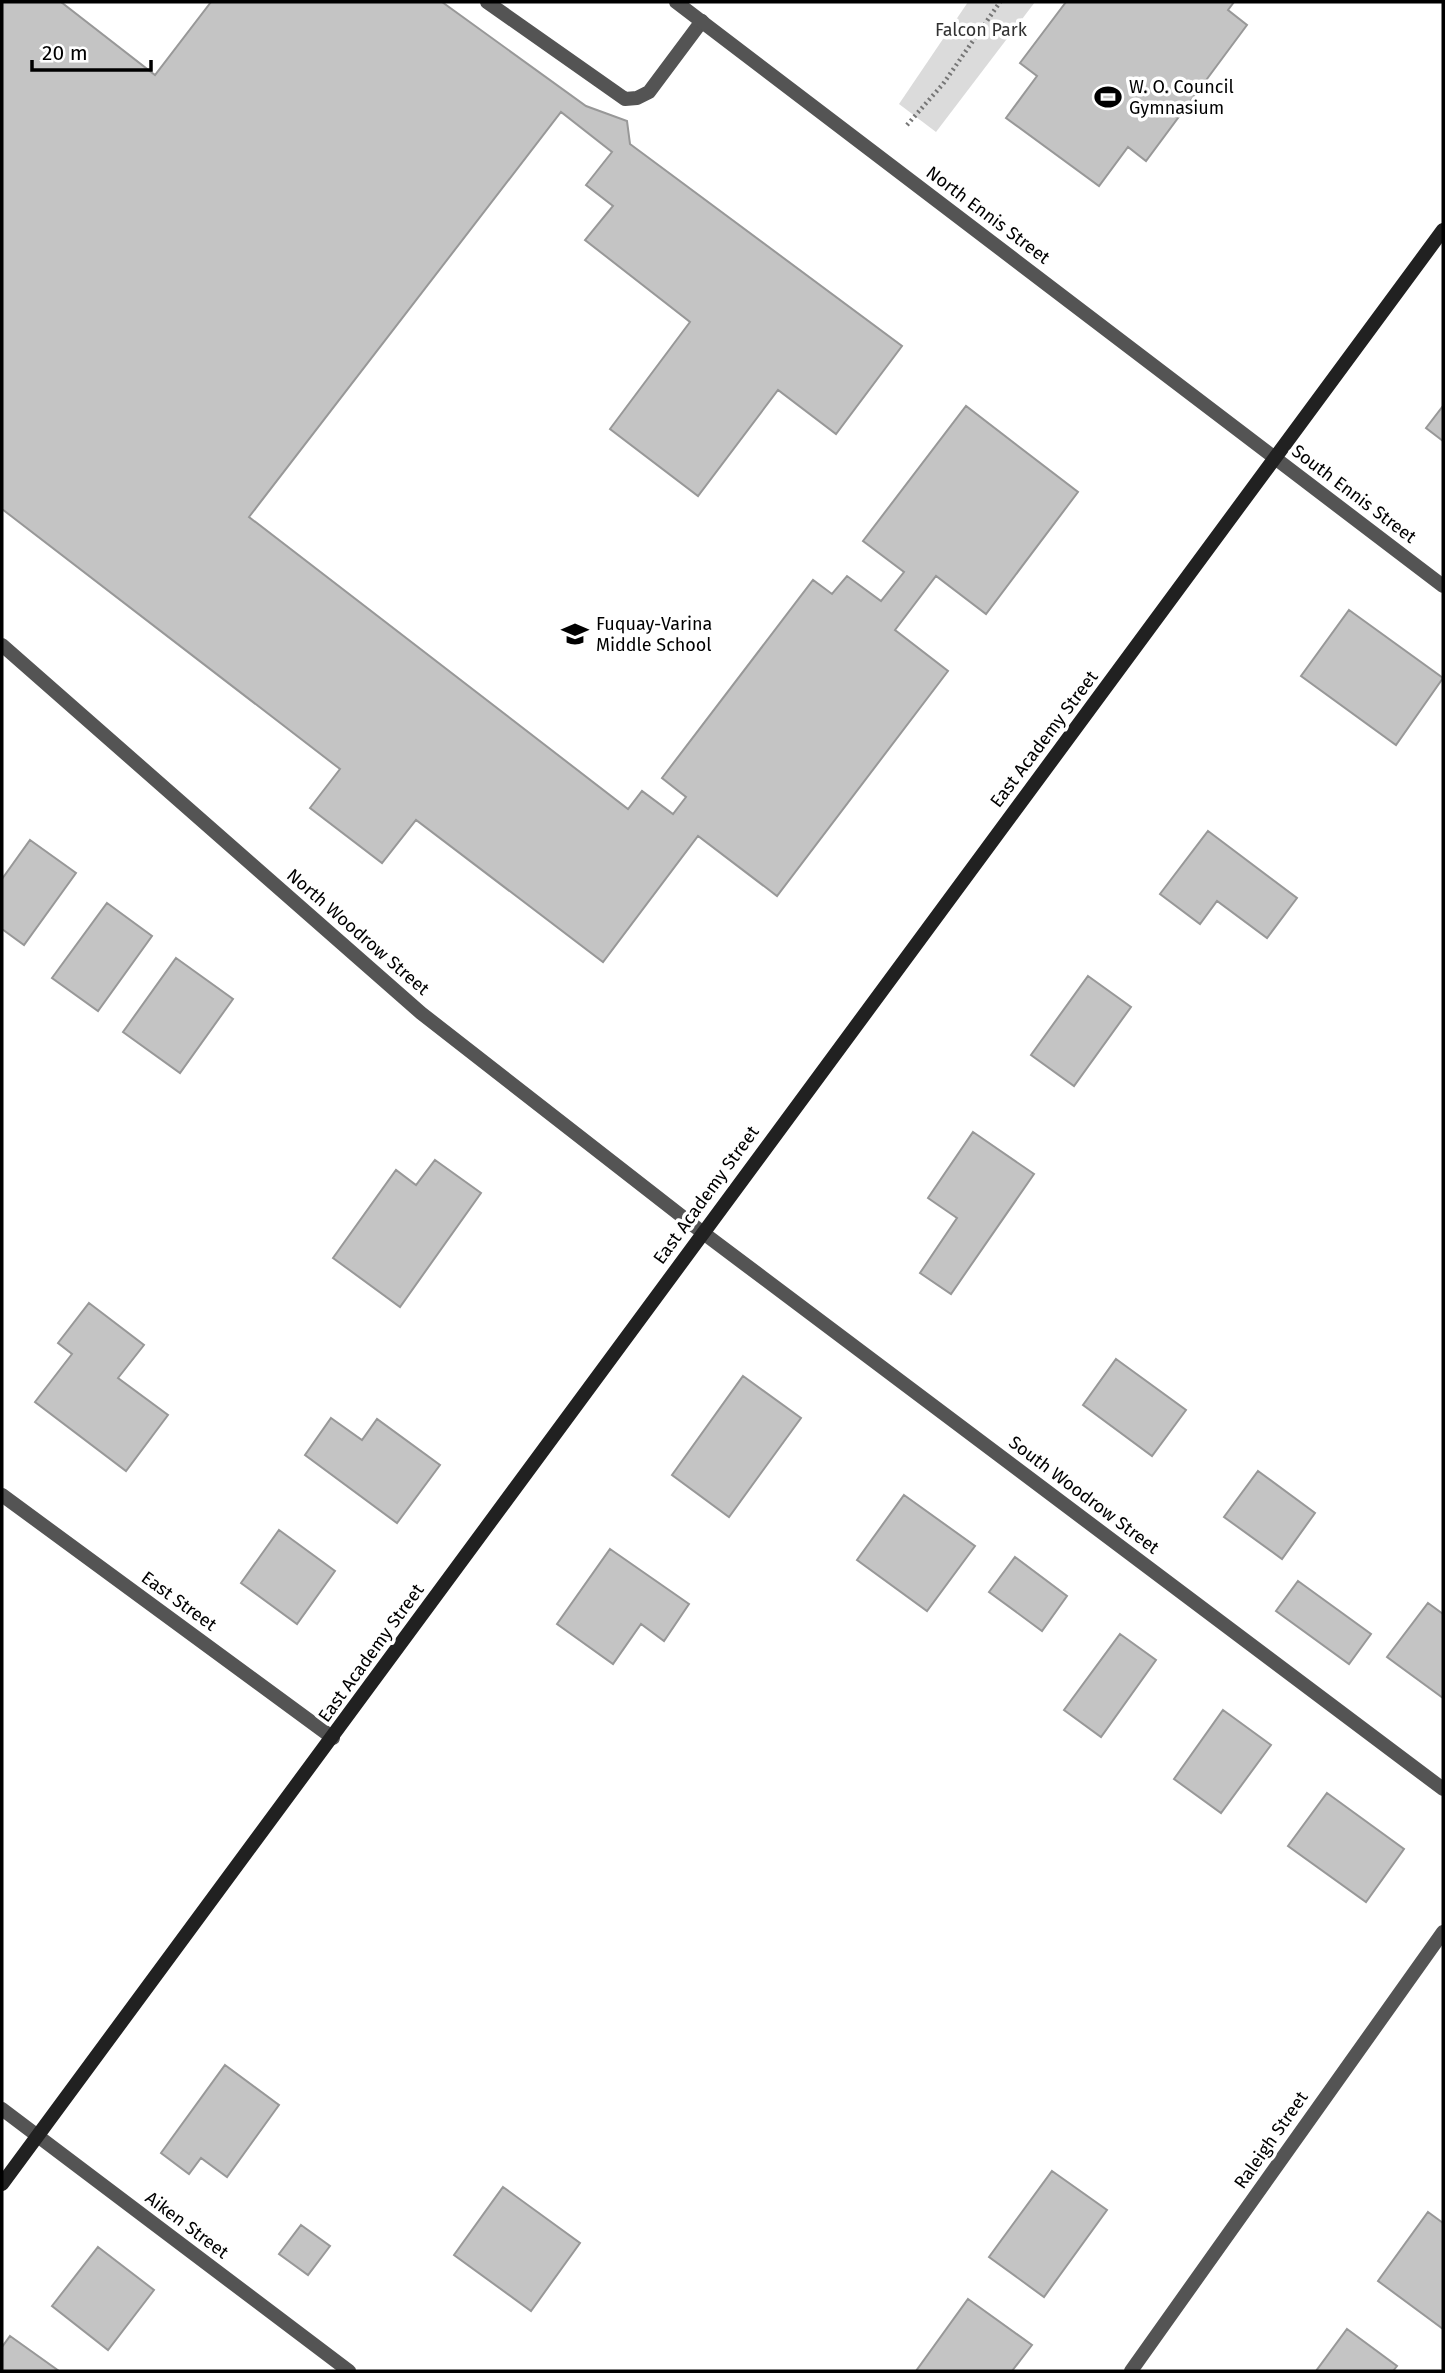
<svg xmlns="http://www.w3.org/2000/svg" width="1445" height="2373" viewBox="0 0 1445 2373" font-family="'Fira Sans',sans-serif">
<style>
.green{fill:#dbdbdb}
.building{fill:#c4c4c4;stroke:#989898;stroke-width:2}
.lines{fill:none;stroke-linecap:round;stroke-linejoin:round}
.path{stroke:#767676;stroke-width:4.5;stroke-dasharray:2 3.5;stroke-linecap:butt}
.lane{stroke:#545454;stroke-width:14}
.street{stroke:#545454;stroke-width:14}
.secondary{stroke:#212121;stroke-width:14}
.labels{text-anchor:middle;stroke-width:7;stroke-linejoin:round;paint-order:stroke}
.park-label{font-size:18px;fill:#323232;stroke:#fff}
.poi-label{font-size:18px;fill:#000;stroke:#fff;text-anchor:start}
.street-label{font-size:18px;fill:#000;stroke:#fff}
</style>
<rect width="100%" height="100%" fill="#fff"/>
<!-- green -->
<path class="green" d="M968,2h67l-99,130 -37,-28z"/>
<!-- building -->
<path class="building" d="M2,2h59l94,73 56,-73h231l144,104 41,15 3,23 272,202 -66,88 -58,-44 -80,106 -88,-67 80,-107 -105,-82 28,-34 -27,-21 26,-33 -51,-40 -312,405 379,292 14,-18 31,23 13,-17 -24,-19 151,-198 19,14 15,-18 34,25 23,-29 -41,-31 103,-135 112,86 -92,122 -50,-38 -41,54 53,41 -171,225 -79,-60 -95,126 -187,-142 -34,43 -72,-55 30,-39 -338,-260z
M1066,2h168l-6,8 19,15 -101,136 -18,-14 -29,39 -93,-68 31,-42 -17,-13z
M1443,406v35l-17,-13z
M1349,610l94,68 -47,67 -95,-69z
M1208,831l89,67 -30,40 -50,-37 -17,23 -40,-30z
M30,840l46,33 -52,72 -22,-16v-50z
M107,903l45,33 -54,75 -46,-33z
M176,958l57,41 -53,74 -57,-41z
M1088,976l43,31 -57,79 -43,-31z
M973,1132l61,42 -83,120 -31,-21 37,-55 -29,-20z
M435,1160l46,33 -81,114 -67,-49 63,-88 20,15z
M89,1303l55,42 -26,33 50,37 -42,56 -91,-69 37,-48 -14,-11z
M1116,1359l70,51 -34,46 -69,-51z
M743,1376l58,42 -72,99 -57,-42z
M331,1418l31,22 15,-21 63,46 -43,58 -92,-68z
M1258,1471l57,42 -33,46 -58,-42z
M904,1495l71,51 -48,65 -70,-51z
M279,1530l56,41 -38,53 -56,-41z
M610,1549l79,55 -25,37 -23,-17 -28,40 -56,-40z
M1015,1557l52,39 -25,35 -53,-39z
M1298,1581l73,53 -22,30 -73,-53z
M1428,1603l15,11v84l-56,-41z
M1120,1634l36,26 -55,77 -37,-27z
M1223,1710l48,35 -50,68 -47,-34z
M1327,1793l77,56 -38,53 -78,-56z
M225,2065l54,40 -52,72 -26,-19 -12,16 -28,-21z
M1052,2171l55,39 -63,87 -55,-40z
M503,2187l77,56 -49,68 -77,-56z
M1428,2212l15,11v106l-65,-48z
M301,2225l29,21 -22,29 -29,-21z
M98,2247l56,43 -46,60 -56,-44z
M968,2299l64,46 -20,26h-96z
M1347,2329l50,37 -4,5h-77z
M10,2336l49,35h-57v-24z"/>
<g class="lines">
<!-- path -->
<path class="path" d="M907,125l36,-41 57,-82"/>
<!-- lane -->
<path class="lane" d="M487,2l138,97 12,-1 12,-6 53,-71"/>
<!-- street -->
<path class="street" d="M676,2l767,584
M2,645l419,368 281,219 741,557
M2,1495l331,243
M2,2109l347,262
M1131,2371l312,-439"/>
<!-- secondary -->
<path class="secondary" d="M2,2184l1441,-1954"/>
</g>
<!-- icons -->
<defs>
<g id="stadium-bare" transform="scale(2.1)"><path d="M0-5a6.5 5 0 1 0 0 10a6.5 5 0 1 0 0-10ZM-3.5-1.8h7v3.6h-7Z" fill="#000" stroke="#fff" stroke-width="2.5" paint-order="stroke"/></g>
<g id="school-bare" transform="scale(2.1)"><path d="M0-5L7-2L0 1L-7-2ZM-4 1L0 2.5L4 1V4Q0 6-4 4Z" fill="#000" stroke="#fff" stroke-width="2.5" paint-order="stroke"/></g>
</defs>
<g fill-rule="evenodd">
<use href="#stadium-bare" x="1108" y="97"/>
<use href="#school-bare" x="575" y="634"/>
</g>
<g class="labels">
<!-- park labels -->
<g class="park-label">
<text x="981" y="36">Falcon Park</text>
</g>
<!-- poi labels -->
<g class="poi-label">
<text x="1129" y="93">W. O. Council<tspan x="1129" dy="21">Gymnasium</tspan></text>
<text x="596" y="630">Fuquay-Varina<tspan x="596" dy="21">Middle School</tspan></text>
</g>
<!-- street labels -->
<g class="street-label">
<text transform="translate(988 215) rotate(37)" y="6">North Ennis Street</text>
<text transform="translate(1354 494) rotate(37)" y="6">South Ennis Street</text>
<text transform="translate(1044 739) rotate(-53)" y="6">East Academy Street</text>
<text transform="translate(358 932) rotate(41)" y="6">North Woodrow Street</text>
<text transform="translate(706 1195) rotate(-54)" y="6">East Academy Street</text>
<text transform="translate(1084 1495) rotate(37)" y="6">South Woodrow Street</text>
<text transform="translate(179 1601) rotate(36)" y="6">East Street</text>
<text transform="translate(371 1653) rotate(-54)" y="6">East Academy Street</text>
<text transform="translate(1271 2140) rotate(-55)" y="6">Raleigh Street</text>
<text transform="translate(187 2225) rotate(37)" y="6">Aiken Street</text>
</g>
</g>
<!-- border -->
<rect width="1445" height="2373" fill="none" stroke="#000000" stroke-width="7"/>
<!-- scale -->
<path d="M32 60v10h119v-10" fill="none" stroke="#000000" stroke-width="3.5"/>
<text x="42" y="60" font-size="21" fill="#000000" stroke="#ffffff" stroke-width="5" paint-order="stroke">20 m</text>
</svg>
